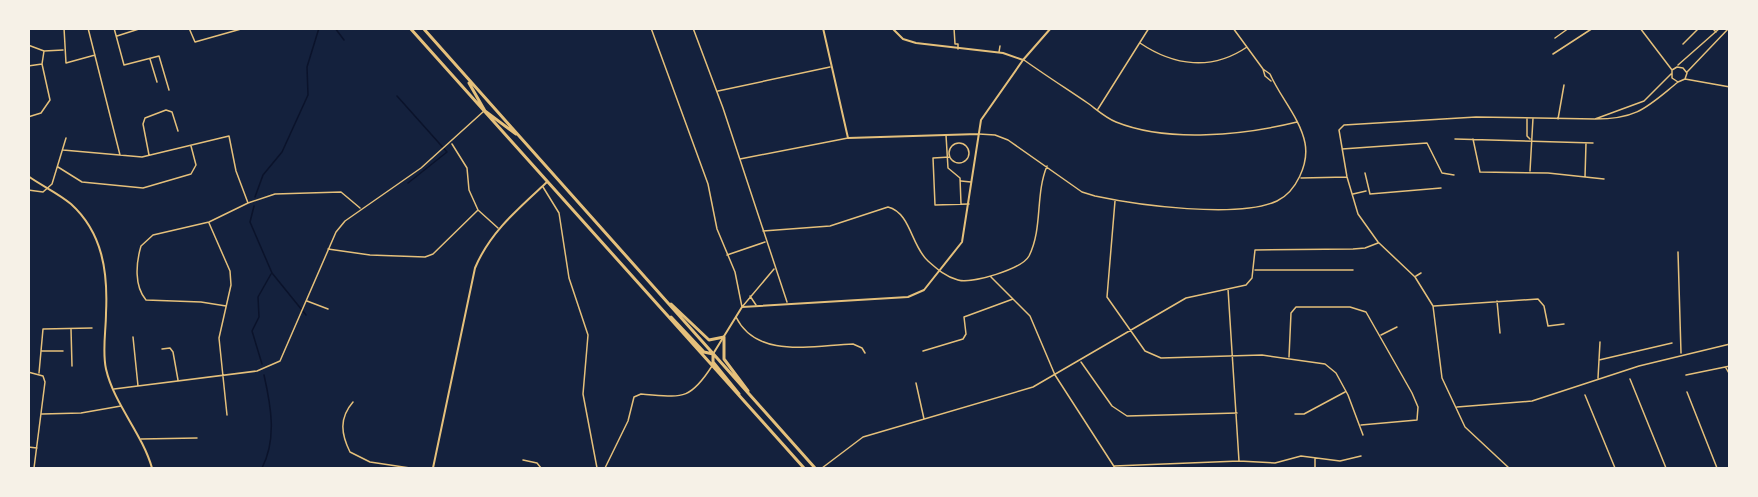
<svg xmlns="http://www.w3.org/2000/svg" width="1758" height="497" viewBox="0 0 1758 497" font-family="Helvetica,sans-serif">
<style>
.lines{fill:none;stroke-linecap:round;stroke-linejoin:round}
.stream{stroke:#0b132b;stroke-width:1.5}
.minor{stroke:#e5c07b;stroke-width:1.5}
.tertiary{stroke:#e5c07b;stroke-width:2}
.trunk{stroke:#e5c07b;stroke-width:3}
</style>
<rect width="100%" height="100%" fill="#14213d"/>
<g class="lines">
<!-- stream -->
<path class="stream" d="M335,28l9,12
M397,96l50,56 -39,31
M255,197l8,-22 19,-23 26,-57 -1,-28 12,-39
M254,206l-4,16 22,51 34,42
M262,364l-10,-33 7,-14 -1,-20 13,-23
M262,468c15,-29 9,-62 2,-93"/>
<!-- minor -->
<path class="minor" d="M64,28l2,35 29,-8
M88,28l32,127
M114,28l10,37 35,-9 10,34
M189,28l6,14 46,-13
M651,28l57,156 9,45 18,43 7,35
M693,28l30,80 64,194
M954,28l1,16h3v5
M1233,28l30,41 2,7 6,5
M1640,28l32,42
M1712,28l4,4
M117,36l25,-8
M1555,38l14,-10
M1140,43c34,23 72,28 107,4
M1683,44l16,-16
M28,45l16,6 19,-1
M999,52l1,-6
M1553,54l40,-26
M150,59l7,23
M1024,60c21,15 43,29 65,44 8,6 17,14 27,18 52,21 128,13 181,0
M1678,65l42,-37
M28,66l14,-2
M1687,72l42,-44
M1671,74l-27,27 -49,18c43,0 52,-12 83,-37
M1685,79l2,-6 -4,-5 -6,-1 -5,3v8l6,4 7,-3 45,8
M718,91l112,-24
M1098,109l51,-81
M28,117l13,-4 9,-13 -8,-36 2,-13
M1527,118v18l3,3
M1558,119l6,-34
M979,134l16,1 13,5 74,52 13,4c42,9 143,23 182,5 19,-9 32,-37 28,-58 -5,-25 -25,-46 -35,-69l-7,-5
M946,135l2,33 12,10 1,26
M1455,139l138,4
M1473,139l7,33 68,1 56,6
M949 153a10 10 0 1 1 20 0a10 10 0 1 1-20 0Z
M452,144l15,24 2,22 9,20 20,18
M1342,149l85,-6 15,30 12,2
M63,150l79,7 87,-21 7,35 12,32
M149,155l-6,-31 2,-6 21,-8 6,2 6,19
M950,157l-17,1 2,47 34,-1
M740,159l108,-21
M58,167l24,15 61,6 48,-14 5,-9 -5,-19
M1530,171l3,-53
M1365,173l5,21 71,-6
M1585,177l1,-34
M1301,178l46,-1
M961,181l10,1
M543,187l16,26 10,65 19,57 -5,59 14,74
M28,190l15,2 9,-8 14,-46
M1353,194l13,-3
M1115,201l-8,96 38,54 16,7 101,-3 63,9 11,9 12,22 15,40
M209,223l21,48 1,14 -12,53 8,77
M763,231l67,-5 58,-19c23,6 23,39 40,54 9,8 18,16 30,19 14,4 64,-11 71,-24 14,-28 6,-61 18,-90
M328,249l42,6 55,2 8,-3 45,-44
M1678,252l3,101
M727,255l38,-13
M1255,270h98
M1416,276l5,-3
M991,277l39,39 25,59 60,93
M1228,289l11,172
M750,296l6,9
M307,301l21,8
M1497,301l3,32
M226,306l-25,-4 -55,-2c-12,-14 -10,-37 -5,-54l12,-11 56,-13 39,-19 27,-9 66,-2 19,16
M1434,306l104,-7 6,7 4,20 16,-2
M742,307l32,-38
M736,317c21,43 79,28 117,27l9,4 3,5
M71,329l1,37
M1381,335l16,-8
M133,337l5,49
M162,349l8,-1 3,4 5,28
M42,351h21
M923,351l40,-12 3,-5 -2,-17 49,-18
M1289,357l2,-44 5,-6h54l16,5 46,81 6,14 -1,13 -56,5
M1599,360l73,-17
M1081,362l31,44 15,10 110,-3
M1726,368l4,7
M28,372l15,4 2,6 -11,86
M39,373l4,-44 49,-1
M1686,375l44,-9
M1598,378l2,-36
M1630,379l36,89
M916,383l8,36
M114,389l143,-18 23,-10 56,-129 9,-11 76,-53 63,-57
M1687,392l30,76
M1585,395l30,73
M353,402c-14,16 -12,32 -3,50l20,10 40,6
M1457,407l75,-6 107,-35 91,-22
M42,414l39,-1 40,-7
M1295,414h9l41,-22
M141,439l56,-1
M28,447l9,1
M523,460l14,3 4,5
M1114,466l125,-5 36,2 26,-7 39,5 21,-5
M605,468l23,-47 6,-24 7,-3c40,3 48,8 71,-28
M822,468l41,-31 170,-50 153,-89 60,-13 6,-7 3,-28 98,-1 12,-1 13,-5
M1315,468v-9
M1509,468l-44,-41 -23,-49 -9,-72 -18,-29 -37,-35 -20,-28 -11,-37 -8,-47 5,-5 132,-8 119,2"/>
<!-- tertiary -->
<path class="tertiary" d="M823,28l25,110 130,-4
M892,28l11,11 13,4 87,10 20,7
M28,176c14,10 30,17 43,28 32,29 37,69 35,109 0,18 -4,38 0,56 8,35 36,64 46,99
M713,354l29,-47 166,-10 16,-7 38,-48 19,-122 42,-60 28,-32
M433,468l42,-200c15,-36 44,-60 72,-86"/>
<!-- trunk -->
<path class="trunk" d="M410,28l394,440
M423,28l392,440
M469,83l16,28 31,23
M671,304l38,36 15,-3v22l24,32
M671,317l33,35 9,2
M713,354v8l26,32"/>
</g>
<!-- border -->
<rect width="1758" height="497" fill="none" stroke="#f6f1e7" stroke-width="60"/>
</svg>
